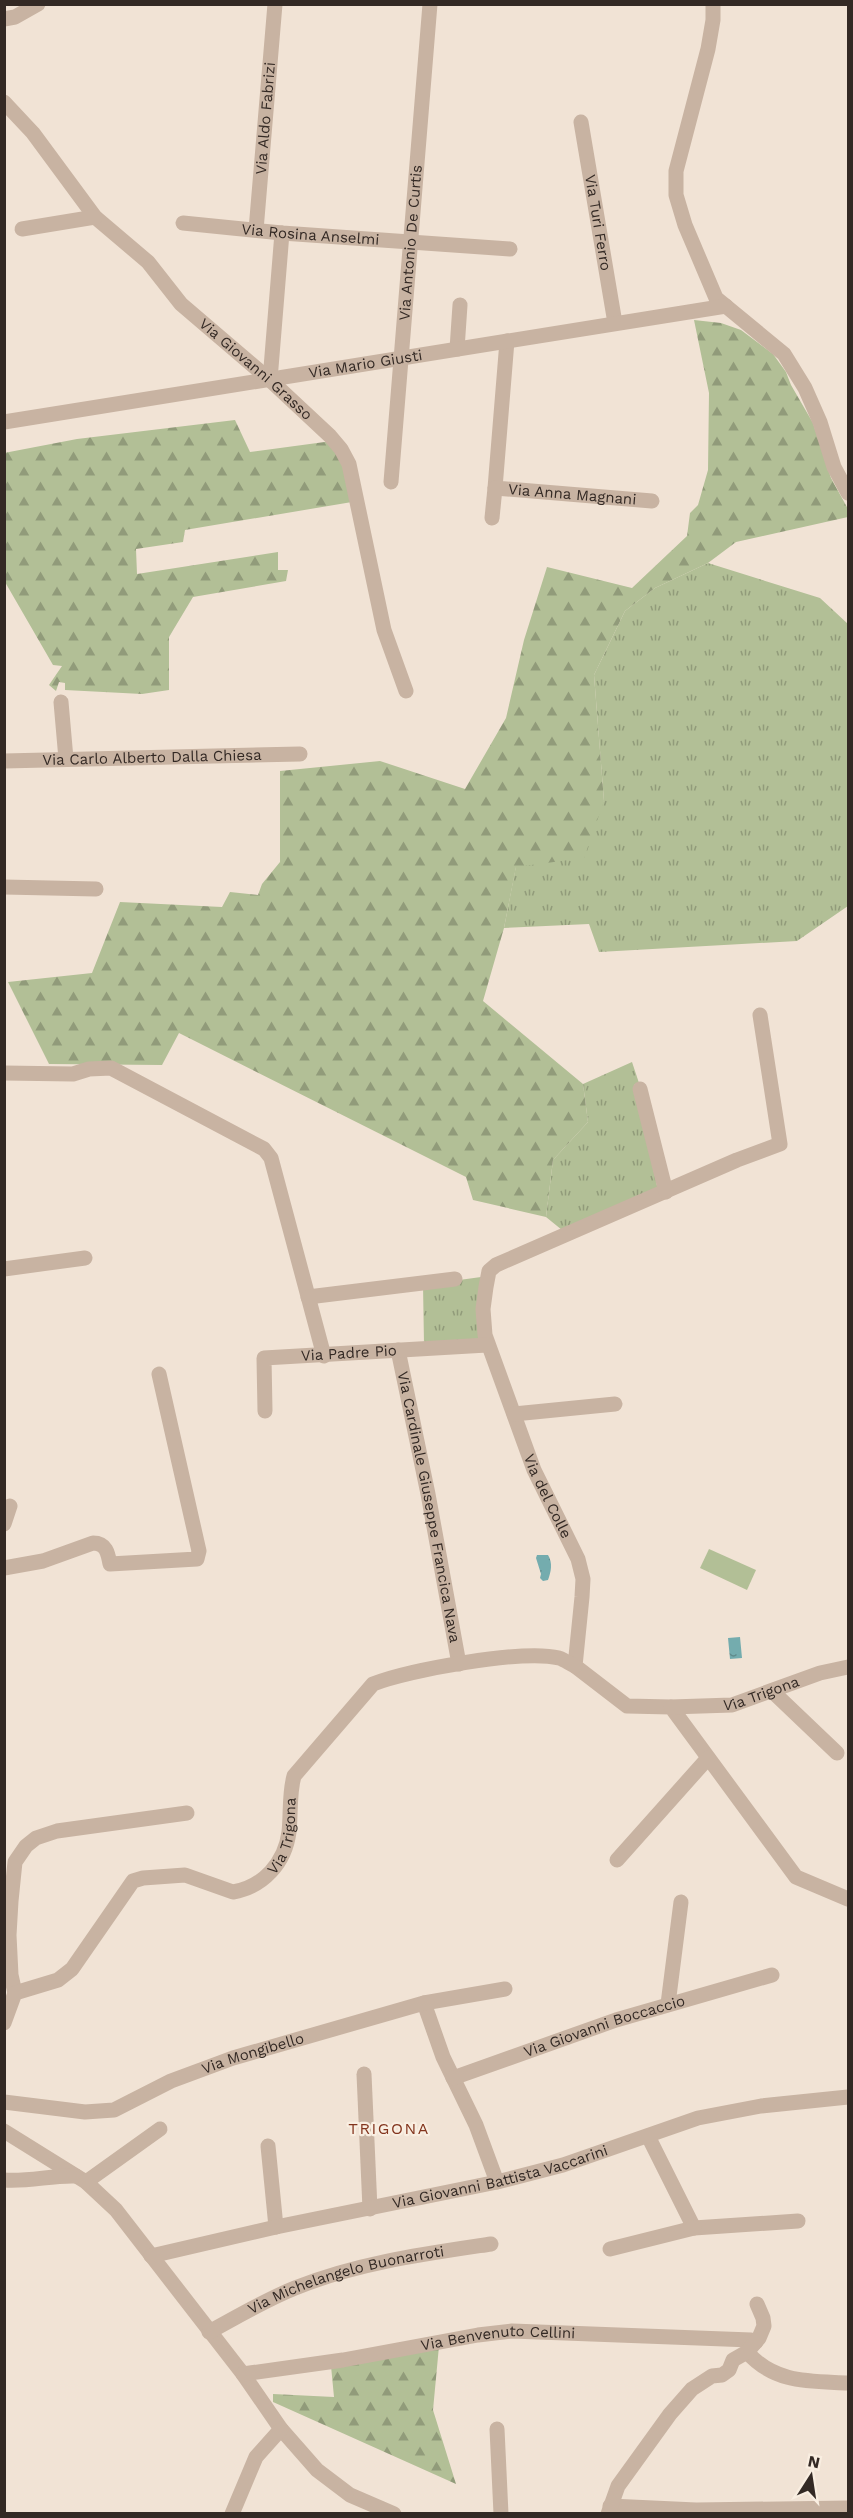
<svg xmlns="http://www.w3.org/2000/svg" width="853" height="2518" viewBox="0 0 853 2518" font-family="'Work Sans',sans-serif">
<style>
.grass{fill:url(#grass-tufts)}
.forest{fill:url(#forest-firs)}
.pitch{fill:#b2bf96}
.water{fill:url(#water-ripples)}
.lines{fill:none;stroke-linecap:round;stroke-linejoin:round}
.minor{stroke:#c8b3a2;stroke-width:15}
.labels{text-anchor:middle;stroke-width:4.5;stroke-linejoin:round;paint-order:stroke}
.street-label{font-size:15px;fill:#332924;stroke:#f9eee1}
.neighbourhood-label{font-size:16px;letter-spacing:1.5px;fill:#82341d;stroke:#f9eee1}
</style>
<defs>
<pattern id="grass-tufts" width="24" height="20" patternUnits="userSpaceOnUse" patternTransform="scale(1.5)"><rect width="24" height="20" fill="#b2bf96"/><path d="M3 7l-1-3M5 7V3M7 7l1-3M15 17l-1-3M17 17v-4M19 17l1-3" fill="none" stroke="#919b7a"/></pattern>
<pattern id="forest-firs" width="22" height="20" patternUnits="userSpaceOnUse" patternTransform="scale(1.5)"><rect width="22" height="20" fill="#b2bf96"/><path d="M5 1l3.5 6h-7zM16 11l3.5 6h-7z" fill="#919b7a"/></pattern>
<pattern id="water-ripples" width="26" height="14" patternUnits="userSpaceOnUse" patternTransform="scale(1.5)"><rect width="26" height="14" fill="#74acae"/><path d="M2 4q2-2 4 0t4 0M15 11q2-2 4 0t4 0" fill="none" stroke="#608c8d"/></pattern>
</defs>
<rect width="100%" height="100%" fill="#f1e3d5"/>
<!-- grass -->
<path class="grass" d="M708,563l112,35 28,26v282l-51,35 -198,11 -10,-28 -85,4 12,-62 88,-65 -10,-126 31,-64 30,-23z
M632,1062l7,21 -5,2 24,105 -96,40 -16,-13 7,-57 35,-38 -5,-38z
M481,1277v64l-57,3 -1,-59z"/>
<!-- forest -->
<path class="forest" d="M694,320l27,3 20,7 32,24 13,18 5,13 22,38 18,55 17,31v8l-112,25 -28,21 -53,25 -30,23 -31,64 10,126 -20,57 -68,9 -12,61 -21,73 100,83 5,38 -35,38 -7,57 -73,-17 -7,-23 -287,-144 -17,32 -113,-1 -41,-82 84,-9 28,-71 102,5 8,-15 28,3 4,-11 18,-22v-91l100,-10 85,28 41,-71 18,-78 23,-73 85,21 55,-52 3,-23 8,-8 10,-35 1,-77z
M235,420l15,32 82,-11 8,10 12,51 -167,28 -2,12 -47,7 1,25 141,-22v18h10l-2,11 -93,16 -24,40v53l-27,4 -77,-4v-7l-6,-1 -3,9 -7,-6 13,-19 -9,-1 -48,-83 -1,-129 73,-14z
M439,2346l-6,64 23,74 -183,-82v-8l61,3 -3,-31z"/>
<!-- pitch -->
<path class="pitch" d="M709,1549l47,21 -9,20 -47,-22z"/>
<!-- water -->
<path class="water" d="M537,1555h11c5,8 3,17 0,25l-5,1 -3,-3 1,-4 -5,-16z
M740,1637l2,21 -12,1 -2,-21z"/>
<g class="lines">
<!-- minor -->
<g class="minor">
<path d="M713,4v16l-5,29 -32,122v24l9,30 31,73 68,56 21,34 15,34 14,45 14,26"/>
<path d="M4,19l11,-2 23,-13"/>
<path id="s1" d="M4,102l29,31 62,84 53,45 33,42 89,76 60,56 11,13 8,15 35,166 22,61"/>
<path id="s2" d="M581,122l34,201"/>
<path id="s3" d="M183,223l99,10 228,16"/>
<path d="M22,229l73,-12"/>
<path id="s4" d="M256,230l19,-226"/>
<path id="s5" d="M507,341l-12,147 157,13"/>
<path d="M457,349l3,-44"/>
<path d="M270,380l12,-147"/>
<path id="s6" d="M4,422l722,-116"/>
<path id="s7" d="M391,482l39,-478"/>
<path d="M492,518l3,-30"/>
<path d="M61,702l5,57"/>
<path id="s8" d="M4,761l296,-7"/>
<path d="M4,887l92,2"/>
<path id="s9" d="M760,1015l20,129 -43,16 -241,105 -7,6 -3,16 -3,22 2,26 49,135 44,89 5,20 -1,18 -7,69 52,40 44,1 125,170 52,22"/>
<path d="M4,1073l69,1 16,-5 22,-1 153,81 7,9 53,198"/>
<path d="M640,1089l26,103"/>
<path d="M4,1269l81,-11"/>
<path d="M308,1297l147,-18"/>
<path id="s10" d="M398,1350l30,144 31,170"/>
<path id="s11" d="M265,1411l-1,-53 223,-13"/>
<path d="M514,1414l101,-10"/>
<path d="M4,1524l6,-18"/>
<path d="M4,1568l39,-7 50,-18c13,0 15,10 17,21l87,-5 2,-8 -40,-177"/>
<path d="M772,1691l65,62"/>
<path id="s12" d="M671,1707l61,-2 88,-32 28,-6"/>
<path d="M617,1860l91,-102"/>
<path d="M15,1993l-4,-18 -2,-40 2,-34 4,-39 11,-16 10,-8 21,-7 130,-18"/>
<path d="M424,2003l19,54 33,68 21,57"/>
<path d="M668,2004l13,-102"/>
<path id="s13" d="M4,2023l11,-30 43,-13 14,-11 61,-88 10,-3 42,-3 48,17c30,-5 52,-29 56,-60 2,-19 0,-38 5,-56l79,-92c36,-14 150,-35 186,-26 6,2 11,6 16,8"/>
<path d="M364,2074l6,135"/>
<path id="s14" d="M453,2078l163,-58 156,-45"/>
<path id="s15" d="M4,2102l81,10 29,-2 57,-29 62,-23 191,-55 81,-14"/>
<path d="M4,2131l82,51 30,28 127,164 38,55 36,41 33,25 44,19"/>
<path d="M648,2136l46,92 104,-7"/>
<path d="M268,2146l8,81"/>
<path d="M4,2180c25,2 48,-5 72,-4"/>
<path d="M86,2182l74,-53"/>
<path d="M610,2249l84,-21"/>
<path id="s16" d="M151,2256l125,-29 221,-45 66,-17 135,-47 63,-12 87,-9"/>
<path id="s17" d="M209,2332c28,-15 56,-32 86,-44 62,-25 129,-34 196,-44"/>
<path d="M747,2352c28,32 64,29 101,31"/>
<path id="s18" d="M243,2374l100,-14 135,-25 34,-4 239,9 5,2"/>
<path d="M497,2429l4,85"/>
<path d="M610,2506l86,4 152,-2"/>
<path d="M232,2514l24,-57 25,-28"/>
<path d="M608,2514l10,-28 52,-72 22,-25 20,-13 10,-1 7,-5 4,-10 14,-8 12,-14 5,-12 -1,-8 -6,-14"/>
</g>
</g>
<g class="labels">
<!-- street labels -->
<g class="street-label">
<text dy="5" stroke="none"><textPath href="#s4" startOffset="112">Via Aldo Fabrizi</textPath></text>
<text dy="5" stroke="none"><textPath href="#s2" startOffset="102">Via Turi Ferro</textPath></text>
<text dy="5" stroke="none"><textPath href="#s3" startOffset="128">Via Rosina Anselmi</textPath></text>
<text dy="5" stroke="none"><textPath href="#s7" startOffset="240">Via Antonio De Curtis</textPath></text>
<text dy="5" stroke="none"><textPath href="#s6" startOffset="366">Via Mario Giusti</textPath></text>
<text dy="5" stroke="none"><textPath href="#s1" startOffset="369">Via Giovanni Grasso</textPath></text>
<text dy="5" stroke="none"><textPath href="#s5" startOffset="225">Via Anna Magnani</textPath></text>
<text dy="5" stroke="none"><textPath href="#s8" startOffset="148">Via Carlo Alberto Dalla Chiesa</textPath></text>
<text dy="5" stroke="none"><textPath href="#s11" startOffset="138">Via Padre Pio</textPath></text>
<text dy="5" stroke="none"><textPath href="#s9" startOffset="686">Via del Colle</textPath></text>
<text dy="5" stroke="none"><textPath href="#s10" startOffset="160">Via Cardinale Giuseppe Francica Nava</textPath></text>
<text dy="5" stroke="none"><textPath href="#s12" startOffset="92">Via Trigona</textPath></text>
<text dy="5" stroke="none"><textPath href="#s13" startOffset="388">Via Trigona</textPath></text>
<text dy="5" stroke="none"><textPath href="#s14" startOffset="160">Via Giovanni Boccaccio</textPath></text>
<text dy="5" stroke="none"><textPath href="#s15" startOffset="261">Via Mongibello</textPath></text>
<text dy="5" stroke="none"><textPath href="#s16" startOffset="358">Via Giovanni Battista Vaccarini</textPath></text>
<text dy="5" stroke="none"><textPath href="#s17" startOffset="148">Via Michelangelo Buonarroti</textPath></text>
<text dy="5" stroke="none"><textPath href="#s18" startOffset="258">Via Benvenuto Cellini</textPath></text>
</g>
<!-- neighbourhood labels -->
<g class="neighbourhood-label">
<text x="389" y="2134">TRIGONA</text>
</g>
</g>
<!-- border -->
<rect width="853" height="2518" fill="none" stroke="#332924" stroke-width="12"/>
<!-- north arrow -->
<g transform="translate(811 2476) rotate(12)" stroke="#f9eee1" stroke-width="4.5" paint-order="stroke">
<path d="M0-4.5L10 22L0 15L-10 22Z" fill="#332924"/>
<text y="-9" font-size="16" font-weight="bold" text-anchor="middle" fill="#332924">N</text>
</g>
</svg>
